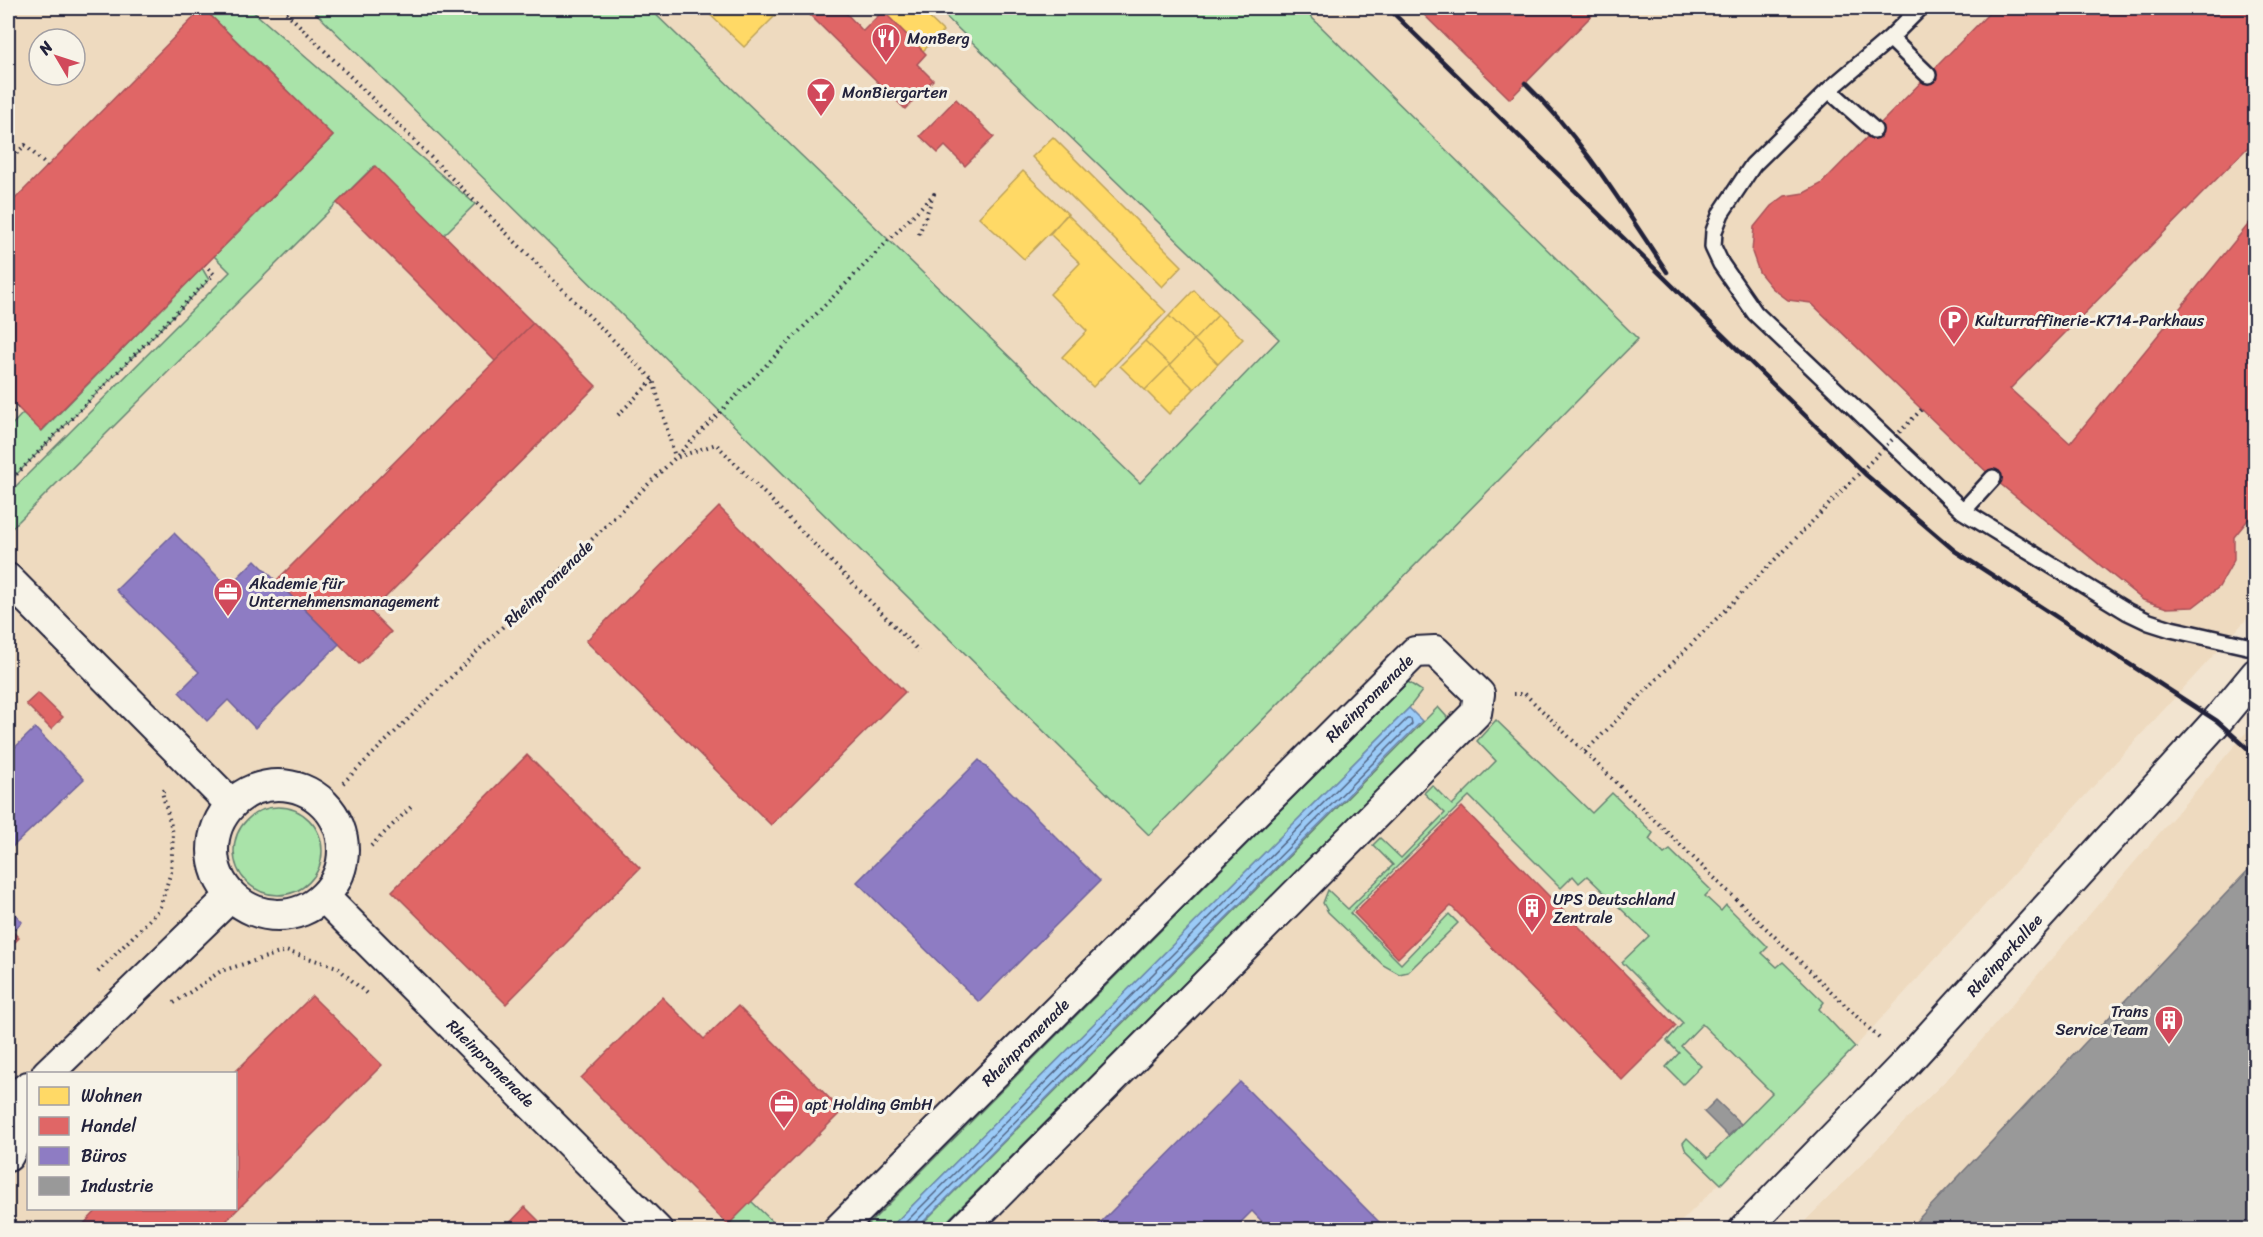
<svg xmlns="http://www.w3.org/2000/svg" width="2263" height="1237" viewBox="0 0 2263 1237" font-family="Sriracha,sans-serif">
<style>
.built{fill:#eedabf;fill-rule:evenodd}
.green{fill:#a9e3a9;stroke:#668272;stroke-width:1.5}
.water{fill:#9bcbf7;stroke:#6b87ac;stroke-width:1.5}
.homes{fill:#ffd966;stroke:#bda259;stroke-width:1.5}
.shops{fill:#e06666;stroke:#a75259;stroke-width:1.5}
.offices{fill:#8e7cc3;stroke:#6e619a;stroke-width:1.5}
.industry{fill:#999;stroke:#75757d;stroke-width:1.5}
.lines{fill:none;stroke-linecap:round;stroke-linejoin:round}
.shore{stroke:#526686;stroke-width:1.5}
.lane-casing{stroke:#22223b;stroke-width:20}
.street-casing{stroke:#22223b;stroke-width:34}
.path{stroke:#22223b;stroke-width:4;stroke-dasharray:1.5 4.5;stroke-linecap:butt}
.lane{stroke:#f7f3e8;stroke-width:15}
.street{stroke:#f7f3e8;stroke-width:30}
.rail{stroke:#22223b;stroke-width:4.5}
.path-bridge{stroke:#22223b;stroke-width:4;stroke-dasharray:1.5 4.5;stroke-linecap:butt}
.labels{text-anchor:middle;stroke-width:6;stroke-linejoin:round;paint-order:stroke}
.poi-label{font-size:16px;fill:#22223b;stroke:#f7f3e8;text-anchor:start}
.street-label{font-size:16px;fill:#22223b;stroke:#f7f3e8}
</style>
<rect width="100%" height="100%" fill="#f2e4d0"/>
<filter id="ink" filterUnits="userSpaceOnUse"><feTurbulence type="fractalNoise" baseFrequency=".0167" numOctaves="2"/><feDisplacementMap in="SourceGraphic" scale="12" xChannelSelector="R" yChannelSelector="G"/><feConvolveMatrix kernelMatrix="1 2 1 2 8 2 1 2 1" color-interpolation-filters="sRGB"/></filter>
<g filter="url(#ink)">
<!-- built -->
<path class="built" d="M8,8h2247v602l-400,437 -181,182h-1666zM39,39h36v36h-36zM28,1074h208v134h-208z
M2255,722v507l-459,1 159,-159z"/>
<!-- green -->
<path class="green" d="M203,8h46l226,196 -31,31 -70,-69 -366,366v-38l222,-222 -16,-16 119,-120z
M311,8h338l491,475 139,-144 -342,-331h365l336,331 -489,496z
M202,268l7,12 -201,203v-54l15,-16 19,18z
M1408,682l14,9 -13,17 -520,521h-25z
M1438,707l9,10v4l-508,508 -23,1z
M1496,720l96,93 20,-20 41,40 -4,6 15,15 6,-4 41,40 -6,6 16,15 5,-6 42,42 -6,6 15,14 6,-5 41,40 -5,7 36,38 -134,137 -36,-35 -2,-6 4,-5 21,20 64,-65 -70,-69 -21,22 20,20 -18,18 -17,-17 13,-14 -12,-12 16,-18 -61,-61 27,-26 -62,-60 -8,7 -6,-7 -12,12 -92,-92 -119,117 51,51 48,-50 9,9 -50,49 -9,2 -16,-9 -55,-53 -5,-9 5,-13 20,19 45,-44 -20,-20 7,-7 21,20 44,-45 -21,-20 8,-8 20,20 44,-44 -19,-20z
M234 851a44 44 0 1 1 88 0a44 44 0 1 1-88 0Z
M751,1201l23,22 -6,6 -45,1z"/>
<!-- water -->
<path class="water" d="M1409,708l13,13 -506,508h-27z"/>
<!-- homes -->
<path class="homes" d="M703,8h80l-39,39z
M879,8h40l24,23 -20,20z
M1053,137l129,129 -20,21 -130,-130z
M1023,171l45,43 -44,45 -45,-42z
M1067,214l99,98 -73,75 -31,-30 25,-26 -37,-37 30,-31 -30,-29z
M1194,290l24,25 -24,25 -25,-24z
M1218,315l25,24 -25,25 -24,-24z
M1169,316l25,24 -24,25 -25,-24z
M1194,340l24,24 -24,25 -24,-24z
M1145,341l25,24 -25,25 -25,-24z
M1170,365l24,24 -25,25 -24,-24z"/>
<!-- shops -->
<path class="shops" d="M203,8l130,128 -292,295 -33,-33v-192z
M818,8h31l-4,4 18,19 20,-20 43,43 -9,10 16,16 -28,29 -95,-94z
M1417,8h182l-89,91z
M1994,8h262v131l-246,250 60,54 186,-228v295l-22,27v23l-15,27 -26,20 -26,1 -24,-8 -150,-122 -182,-175 -23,-3 -16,-12 -13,-16 -7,-20 2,-25 17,-21 14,-10 19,-3 17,-9z
M956,99l38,38 -29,29 -20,-20 -7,7 -18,-17z
M375,166l158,157 -38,38 -158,-158z
M533,323l63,63 -225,226 20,20 -32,32 -83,-83z
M719,507l186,185 -134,133 -185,-184z
M38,693l25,24 -12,12 -25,-25z
M527,755l113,113 -134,136 -114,-113z
M1462,807l214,219 -54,54 -171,-174 -53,52 -44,-45z
M12,931l7,7 -11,11v-14z
M312,996l70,69 -153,153 -11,12h-140l21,-22h137v-134h-3z
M662,997l42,42 34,-33 104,105 -114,114 -147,-147z
M525,1207l23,23h-45z"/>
<!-- offices -->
<path class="offices" d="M174,533l54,54 27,-27 84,84 -84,84 -27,-28 -21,21 -28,-29 20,-20 -83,-82z
M35,728l49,51 -76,72v-97z
M979,760l121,121 -121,121 -122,-120z
M8,906l14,16 -14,13z
M1240,1082l147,148h-117l-18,-19 -19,19h-140z"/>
<!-- industry -->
<path class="industry" d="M2256,862v368h-348z
M1716,1100l25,24 -13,12 -24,-24z"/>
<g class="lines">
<!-- shore -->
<path class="shore" d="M898,1230l509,-511h4l1,5 -498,499 -2,7"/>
<!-- lane casing -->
<g class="lane-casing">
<path id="lane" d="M1920,8l-30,30 -61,52 -76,75 -32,48 -7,18 -1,16 8,17 34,49 208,198 165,101 21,10 22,7 76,17h9
M1890,38l38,37
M1829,90l45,40
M1963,511l30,-33"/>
</g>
<!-- street casing -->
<g class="street-casing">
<path id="street" d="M8,579l223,225
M213 850a65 65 0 1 1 130 0a65 65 0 1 1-130 0Z
M324,897l333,333
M47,1074l184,-178
M8,1102l20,-15
M8,1156l20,-39
M838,1230l577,-578 20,-1 44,43 -3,19 -514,517
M1744,1230l161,-166 312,-343 39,-47"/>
</g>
<!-- path -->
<path class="path" d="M282,8l371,372 22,77
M8,162l17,-17 22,21
M618,415l35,-35
M8,416l9,-9
M678,457l38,-13 203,207
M8,483l206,-209 -9,-9
M1513,694h12l356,346
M1585,752l218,-221
M343,783l332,-325 259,-264 -16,43
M371,846l40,-39
M98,972l61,-62 12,-38 2,-39 -11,-41 5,-4
M174,1003l47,-32 65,-20 51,16 31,28"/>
<!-- lane -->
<use href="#lane" class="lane"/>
<!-- street -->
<use href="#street" class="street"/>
<!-- rail -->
<path class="rail" d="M1388,8l477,466 90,77 262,170 39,35
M1525,83c57,55 98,123 142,189"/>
<!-- path-bridge -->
<path class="path-bridge" d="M1803,531l119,-122"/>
</g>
</g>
<!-- icons -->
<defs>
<g id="restaurant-pin" transform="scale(1.5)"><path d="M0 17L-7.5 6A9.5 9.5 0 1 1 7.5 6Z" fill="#d1495b" stroke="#f7f3e8"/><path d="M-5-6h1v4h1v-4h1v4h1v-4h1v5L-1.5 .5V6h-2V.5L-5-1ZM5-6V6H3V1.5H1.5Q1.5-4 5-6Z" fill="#fff"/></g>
<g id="bar-pin" transform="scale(1.5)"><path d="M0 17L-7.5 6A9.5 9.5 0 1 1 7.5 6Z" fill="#d1495b" stroke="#f7f3e8"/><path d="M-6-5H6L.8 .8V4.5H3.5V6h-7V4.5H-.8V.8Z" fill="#fff"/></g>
<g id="parking-pin" transform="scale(1.5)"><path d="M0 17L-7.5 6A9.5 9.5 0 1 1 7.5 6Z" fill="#d1495b" stroke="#f7f3e8"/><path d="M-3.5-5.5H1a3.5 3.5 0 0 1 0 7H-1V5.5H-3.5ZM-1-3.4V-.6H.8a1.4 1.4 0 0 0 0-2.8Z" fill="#fff"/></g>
<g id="office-pin" transform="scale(1.5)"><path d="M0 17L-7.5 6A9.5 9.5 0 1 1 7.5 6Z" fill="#d1495b" stroke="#f7f3e8"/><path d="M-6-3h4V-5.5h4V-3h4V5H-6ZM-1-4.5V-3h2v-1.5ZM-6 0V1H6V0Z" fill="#fff"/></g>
<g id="building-pin" transform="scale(1.5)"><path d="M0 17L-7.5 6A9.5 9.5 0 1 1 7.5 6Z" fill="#d1495b" stroke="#f7f3e8"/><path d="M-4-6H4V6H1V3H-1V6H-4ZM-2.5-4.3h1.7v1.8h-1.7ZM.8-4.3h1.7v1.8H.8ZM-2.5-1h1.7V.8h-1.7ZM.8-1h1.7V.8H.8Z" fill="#fff"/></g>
</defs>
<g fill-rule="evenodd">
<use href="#restaurant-pin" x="886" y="38"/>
<use href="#bar-pin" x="821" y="92"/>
<use href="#parking-pin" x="1954" y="320"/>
<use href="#office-pin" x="228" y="592"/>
<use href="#building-pin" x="1532" y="908"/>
<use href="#building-pin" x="2169" y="1020"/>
<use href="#office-pin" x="784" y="1104"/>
</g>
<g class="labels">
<!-- poi labels -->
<g class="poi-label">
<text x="907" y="44">MonBerg</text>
<text x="842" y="98">MonBiergarten</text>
<text x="1975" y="326">Kulturraffinerie-K714-Parkhaus</text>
<text x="249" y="589">Akademie für<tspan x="249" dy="18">Unternehmensmanagement</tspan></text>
<text x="1553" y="905">UPS Deutschland<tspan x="1553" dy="18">Zentrale</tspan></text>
<text x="2148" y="1017" text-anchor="end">Trans<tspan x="2148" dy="18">Service Team</tspan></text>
<text x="805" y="1110">apt Holding GmbH</text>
</g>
<!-- street labels -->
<g class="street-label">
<text transform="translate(548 583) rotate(-44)" y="6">Rheinpromenade</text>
<text transform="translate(1369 698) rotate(-45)" y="6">Rheinpromenade</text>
<text transform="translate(2004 955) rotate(-48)" y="6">Rheinparkallee</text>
<text transform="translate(1025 1042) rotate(-45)" y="6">Rheinpromenade</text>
<text transform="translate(491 1063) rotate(45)" y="6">Rheinpromenade</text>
</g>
</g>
<!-- margin -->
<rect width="2263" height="1237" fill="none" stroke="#f7f3e8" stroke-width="30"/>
<rect x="15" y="15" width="2233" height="1207" fill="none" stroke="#22223b" stroke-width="2" filter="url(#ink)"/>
<!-- legend -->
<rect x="27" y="1072" width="210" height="138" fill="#f7f3e8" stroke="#a29fa3" stroke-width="1.5"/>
<rect x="39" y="1087" width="30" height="18" fill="#ffd966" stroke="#a29fa3" stroke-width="1.5"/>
<text x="81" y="1102" font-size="18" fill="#22223b">Wohnen</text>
<rect x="39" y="1117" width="30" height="18" fill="#e06666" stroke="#a29fa3" stroke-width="1.5"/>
<text x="81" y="1132" font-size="18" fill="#22223b">Handel</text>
<rect x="39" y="1147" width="30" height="18" fill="#8e7cc3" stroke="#a29fa3" stroke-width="1.5"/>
<text x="81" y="1162" font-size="18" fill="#22223b">Büros</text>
<rect x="39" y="1177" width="30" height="18" fill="#999999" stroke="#a29fa3" stroke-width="1.5"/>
<text x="81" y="1192" font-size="18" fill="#22223b">Industrie</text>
<!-- north arrow -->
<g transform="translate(57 57) rotate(309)"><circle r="28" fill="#f7f3e8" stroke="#a29fa3" stroke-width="1.5"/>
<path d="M0-4.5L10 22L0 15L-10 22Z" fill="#d1495b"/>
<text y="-9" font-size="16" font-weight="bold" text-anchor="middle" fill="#22223b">N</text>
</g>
</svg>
